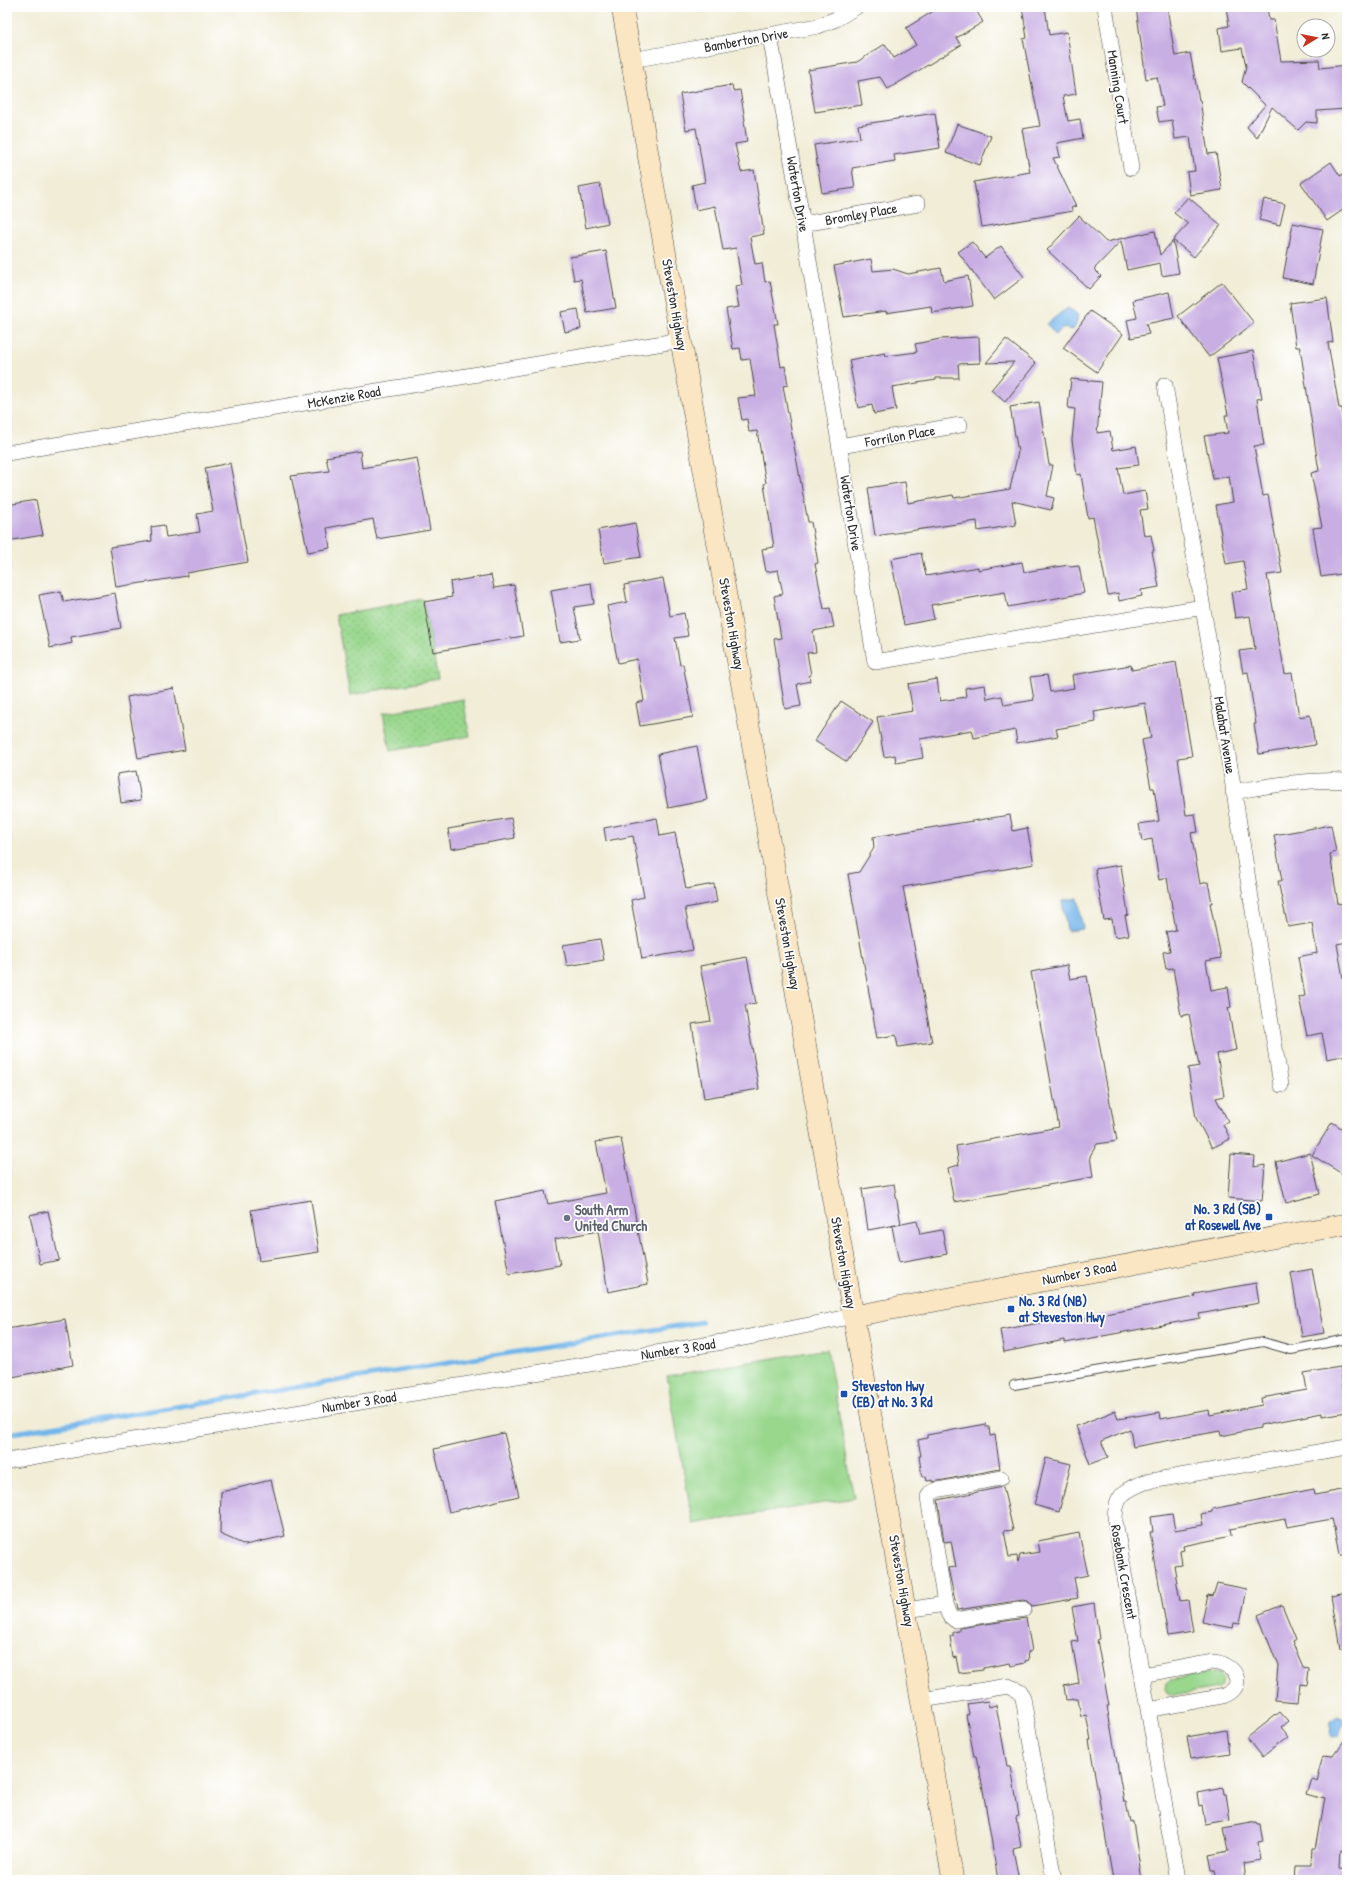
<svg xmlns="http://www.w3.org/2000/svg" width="1354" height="1887" viewBox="0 0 1354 1887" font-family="'Patrick Hand',sans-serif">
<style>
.green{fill:#99d78d;stroke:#62815c}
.park{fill:url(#park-dots);stroke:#62815c}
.water{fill:#73b6e9;stroke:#4f708a}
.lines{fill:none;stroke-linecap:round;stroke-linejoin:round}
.stream{stroke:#73b6e9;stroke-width:5}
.building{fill:#c8aee3}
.service-casing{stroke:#494845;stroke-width:10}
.minor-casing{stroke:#494845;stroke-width:16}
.secondary-casing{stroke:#494845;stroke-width:22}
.service{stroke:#fff;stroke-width:8}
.minor{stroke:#fff;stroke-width:15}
.secondary{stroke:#fbe6c3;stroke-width:21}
.transit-dot{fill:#1a4fb4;stroke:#fff;stroke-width:1.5}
.worship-dot{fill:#6b7280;stroke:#fff;stroke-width:1.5}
.labels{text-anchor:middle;stroke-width:3.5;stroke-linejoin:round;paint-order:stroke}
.street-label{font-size:14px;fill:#2b2b2b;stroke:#fff}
.transit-label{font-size:14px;font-weight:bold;fill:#164399;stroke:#fff;text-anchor:start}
.worship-label{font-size:14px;font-weight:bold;fill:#5b616d;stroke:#fff;text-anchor:start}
</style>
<defs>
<pattern id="park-dots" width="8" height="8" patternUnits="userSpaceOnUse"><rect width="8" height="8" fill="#99d78d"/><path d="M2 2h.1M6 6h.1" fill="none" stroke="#84b97a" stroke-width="1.8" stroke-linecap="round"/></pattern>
</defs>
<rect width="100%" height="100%" fill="#fff"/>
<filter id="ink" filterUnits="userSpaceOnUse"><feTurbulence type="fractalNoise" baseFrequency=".025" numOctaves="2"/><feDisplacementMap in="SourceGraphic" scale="8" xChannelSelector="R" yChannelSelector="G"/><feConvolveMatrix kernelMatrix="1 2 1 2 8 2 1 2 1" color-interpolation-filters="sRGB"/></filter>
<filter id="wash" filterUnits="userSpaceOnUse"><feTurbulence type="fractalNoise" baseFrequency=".012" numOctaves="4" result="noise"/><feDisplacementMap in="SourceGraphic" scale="16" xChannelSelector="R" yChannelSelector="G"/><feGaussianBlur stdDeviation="0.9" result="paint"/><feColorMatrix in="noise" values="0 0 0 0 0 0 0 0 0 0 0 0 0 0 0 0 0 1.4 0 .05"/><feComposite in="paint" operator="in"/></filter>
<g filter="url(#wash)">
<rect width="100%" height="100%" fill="#f1edd7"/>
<!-- green -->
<path class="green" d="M827,1349l27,149 -161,26 -26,-148z
M1214,1672l6,1 3,6 -1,6 -5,3 -44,8 -5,-2 -3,-5 1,-6 4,-3z"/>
<!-- park -->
<path class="park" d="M423,599l15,80 -88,16 -14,-80z
M463,699l7,37 -80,15 -7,-38z"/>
<!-- water -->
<path class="water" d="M1068,307l10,8 -2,10 -3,5 -11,-2 -6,7 -9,-11z
M1078,898l5,31 -16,2 -5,-30z
M1339,1715l8,4v3l-5,4 -3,12 -9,-2 1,-16z"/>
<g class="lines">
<!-- stream -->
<path class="stream" d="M7,1434l695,-112"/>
</g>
<g id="blocks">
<!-- building -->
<path class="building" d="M940,7h34l9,15 -27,16 5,7 -73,44 -8,-12 -22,4 4,24 -47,7 -7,-42 49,-8 28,-18 9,14 22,-13 -10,-17z
M1022,7h23l4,28 18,-3 9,62 -13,2 5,25 12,-2 3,19 -26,5 3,14 -7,1 23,48 -5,2 2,3 -91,16 -8,-45 56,-10 -8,-43 18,-3 -17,-87 4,-1z
M1136,7h31l8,49 15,-3 9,47h1l8,54 8,-1 6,37 -32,5 -3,-23 8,-1 -5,-34 -15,2 -3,-19 -13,2 -3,-15 7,-1 -6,-29 -11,2z
M1226,7h41l2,13h5l7,41 38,-1 1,8 27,-3v44l-30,2v12l-11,-1 -8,8 -26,-23 -15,31 -10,-11 18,-22 -23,-23 4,-16 -4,-18 -20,3 -3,-23 10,-2z
M732,85l1,6 7,-1 5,30 -1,1 3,21 -12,2 6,28 13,-2 10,64 -14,3 5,27 7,-1 3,19 5,-1 8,43h-4l7,43 4,-1 3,19 -5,1 25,136h3l7,41 -3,1 9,45 6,-1 4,19 -21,4 3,21 -9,1 4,22h-2l1,6 -13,3 4,22 -16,3 -11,-70 7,-1 -7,-42 9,-2 -5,-24 -12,2 -4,-23 12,-2 -10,-63 2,-1 -9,-52 -8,1 -2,-13 -5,1 -4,-22 18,-2 -6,-37 -8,1 -2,-12 -7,1 -7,-40 13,-2 -4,-21 7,-1 -6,-37 -13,2 -8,-44 -19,4 -4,-25 13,-3 -9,-54 -10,2 -6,-36z
M935,113l5,35 -46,7 1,6 -43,7 3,20 -33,5 -8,-48 46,-7 -2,-13z
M957,124l34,12 -11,29 -34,-12z
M1331,162l9,14 7,-4v35l-20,14 -26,-38z
M600,184l8,39 -22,5 -7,-40z
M1188,197l33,28 -27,32 -21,-17 15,-16 -14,-11z
M1264,199l21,5 -5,21 -21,-5z
M1079,216l27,26 49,-11 5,24 13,-14 6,32 -17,3 -2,-13 -33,7 -6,-29 -27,28 7,7 -12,13 -42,-39z
M1293,223l30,6 -10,55 -30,-6z
M972,242l13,16 16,-12 23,31 -30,23 -36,-48z
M606,251l10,57 -29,5 -6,-34 -7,1 -4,-23z
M871,259l2,12 20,-2 15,5 33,-6 3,13 24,-5 5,30 -41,7 -1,-7 -45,7v-2l-42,6 -10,-51z
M1222,282l32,41 -45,34 -31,-41z
M1169,292l5,26 -28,6 3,10 -18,4 -4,-18 10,-2 -4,-18z
M1327,298l6,44 -5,1 11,65h3l5,26v139l-26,4 -8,-49 9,-1 -11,-54 8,-2 -19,-124h-4l-6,-44z
M578,309l3,20 -16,3 -4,-20z
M1090,311l33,23 -26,38 -34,-24z
M979,337l1,26 -22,1 1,14h-23v2l-44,7 4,23 -22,4 -2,-9 -14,3 -9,-48 36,-7 1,3 31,-4 -2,-8 25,-5z
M1006,339l30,24 -31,39 -14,-12 23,-28 -28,1z
M1253,351l9,47 -5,1 7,46 -10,1 9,50 5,-1 14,78 -15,2 18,99 7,-1 7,44 11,-2 5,30 -56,9 -5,-30h2l-8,-52 -5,1 -4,-22 16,-2 -5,-33 -15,2 -4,-26 17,-3 -5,-28 -17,3 -10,-59 17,-3 -4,-26 -16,3 -9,-43 24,-3 -3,-18h3l-11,-57z
M1071,379l31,3 -5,51 13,-2 3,19 23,-4 3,19 -21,3 5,27 22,-4 3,18 -8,1 4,26 7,-1 3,16h-2l7,36 -18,3 1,6 -23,5 -1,-8 -10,2 -15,-78 -5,1 -7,-44 -4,1 -5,-35 3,-31 -7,-1z
M1039,402l10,63h4l-6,31 7,2 -3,12 -39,-9 4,24 -38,6 -1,-10 -102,15 -7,-48 37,-6 3,21 45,-8 1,3 56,-9 8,-37 -8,-45z
M360,451l2,17 55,-10 13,72 -53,9 -4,-20 -46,9 3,20 -22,4 -17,-76 38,-5 -3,-14z
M230,463l18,99 -61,11v3l-71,11 -6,-40 42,-6 -1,-14 13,-2 2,12 34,-5 -3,-18 16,-3 -8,-43z
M36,500l7,35 -36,6v-36z
M635,523l6,34 -37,6 -6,-33z
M921,553l5,23 52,-9v3l44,-8 2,10 45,-7 1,2 9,-1 5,27 -76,14 -3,-15 -74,13 3,14 -30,6 -13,-66z
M491,575l3,13 20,-3 9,51 -90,16 -9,-50 28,-5 -2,-15z
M663,578l7,38 14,-3 4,23 -13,2 5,27 3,-1 10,53 -53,9 -4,-23 8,-2 -7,-42 -19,4 -11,-57 20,-4 -3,-17z
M591,583l3,21 -20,3 6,32 -20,3 -9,-52z
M61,591l3,11 51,-9 6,35 -50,9 1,6 -22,5 -11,-53z
M1176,662l16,94 -14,2 8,57 9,-1 3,18 -7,1 9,51 8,-2 4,21h-2l11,55 -15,3 5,29 17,-3 3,20 -3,1 8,42 -19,4 7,42 -8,2 12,23 -5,3 7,15 -18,9 -16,-30 -8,-50 11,-2 -10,-52 -8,2 -8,-48 -7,1 -3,-17 7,-1 -4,-19 10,-2 -9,-52 -8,2 -7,-41 -10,2 -3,-17 20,-3 -5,-33h-3l-9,-48 9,-2 -6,-35 -51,9 2,10 -40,7 2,7 -41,7 -2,-13 -41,8 -2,-8 -52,9 3,19 -27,5 -1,-8 -11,2 -7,-40 36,-6 -5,-27 29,-5 3,22 26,-4 -1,-9 20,-3 2,14 15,-3 2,9 30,-5 -4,-23 17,-2 3,17 24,-4 -2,-13 59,-10 1,5z
M174,688l11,62 -47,8 -11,-61z
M841,701l32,21 -26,40 -32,-21z
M697,746l10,54 -39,8 -10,-54z
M136,771l5,29 -20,3 -4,-29z
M1010,815l3,16 14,-3 7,36 -131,23 29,155 -34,5 -2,-12 -19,3 -29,-164 11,-2 15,-24 -1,-11z
M511,818l4,20 -64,11 -3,-20z
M657,818l3,18 15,-3 11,56 28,-5 3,18 -32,6 8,42 -51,9 -11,-59 13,-3 -11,-61 -27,5 -2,-13z
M1331,825l5,27 -6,2 8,50 5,-1 4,22v17l-10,2 8,45 2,-1v67l-20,4 -5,-26 -15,3 -8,-39 6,-1 -7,-39 19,-4 -5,-30 -24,4 -10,-46h4l-8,-46z
M1121,865l7,50 -3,1 4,19 -14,2 -3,-18 -8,1 -9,-51z
M600,939l4,21 -37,6 -4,-21z
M747,957l9,46 -11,2 14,84 -55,9 -12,-74 19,-3 -11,-55z
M1067,965l3,14 17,-3 30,165 -20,3 -7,12 3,21 -139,25 -6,-34 11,-3 -3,-19 103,-19 -28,-155z
M1332,1122l15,10v45l-35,-22z
M621,1138l27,146 -40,8 -10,-61 -43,8 5,26 -51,9 -14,-73 50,-10 3,13 58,-11 -10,-51z
M1310,1153l10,41 -34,9 -10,-41z
M1231,1154l24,2 -1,11 11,-2 -3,36 -34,-3z
M894,1184l7,40 -33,6 -6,-41z
M311,1200l8,52 -60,9 -8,-51z
M48,1211l11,49 -19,4 -10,-49z
M917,1221l3,13 22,-4 5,24 -48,9 -7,-37z
M1312,1269l12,64 -22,4 -11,-64z
M1256,1283l3,20 -60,11 1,4 -135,25v-3l-61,12 -4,-22 62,-11 1,3 132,-25 -1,-3z
M65,1319l8,46 -66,13v-49z
M1340,1367l7,45 -25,4v-3l-62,12v3l-39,8 -1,-5 -87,16 -3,-18 -29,12 7,16 -18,7 -14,-38 39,-15 3,8 42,-7 1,7 48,-9 1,5 52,-10 -1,-7 46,-8 -3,-17z
M986,1424v3h3l1,9 5,-1 5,34 -67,13v-2l-6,1 -1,-5 -4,1 -3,-21h2l-3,-16 9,-2v-3z
M504,1433l15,63 -70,16 -15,-63z
M1046,1458l25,6 -12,48 -25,-7z
M271,1480l14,56 -40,9 -25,-11 1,-42z
M1003,1487l10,43 -9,1 5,26 8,-1 1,6 2,-7 20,-3 -2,-11 41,-8 9,42 -14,3 4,20 -46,8 -4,-5 -5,-1 -66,10 -9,-42 8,-1 -5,-26 -7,1 -6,-42z
M1314,1489l1,6 32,-6v66h-7l-5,-28h-1l-2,-8 -45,8 -2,-8 -55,10 1,7 -48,10 1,4 -4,1 2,14 -8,1 6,35 8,-1 5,32 -25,4 -18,-104h3l-2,-15 21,-3 3,16 28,-5 -2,-11 11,-2v-3z
M1217,1583l30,6 -7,35 -6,-1 -1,5 -31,-6 6,-27 5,1z
M1347,1592v56h-7l-9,-53z
M1094,1603l5,36 -2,1 12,66h-2l4,23 13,73h2l4,21 3,-1 9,58h-29l-24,-140h2l-5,-25 -5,1 -3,-17 -12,1 -2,-14 15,-3 -7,-41 6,-1 -6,-34z
M1282,1605l14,34 -4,2 11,26 6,1 -2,17 -7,-1 -2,18 -23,-2 3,-34 -20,-51z
M1026,1618l6,33 -4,1 1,8 -4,1v2l-14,3 -1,-3 -27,5v2l-24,3 -3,-16 -3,1 -3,-22h3v-4l6,-1v-3z
M988,1701l1,6 7,-2 11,61h4l5,31 3,19 -3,1 5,30 -8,2 6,31h-21l-19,-114h-1l-2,-10h-2l-8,-41 3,-1 -2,-10z
M1280,1712l8,9 -7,6 8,10 -27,21 -15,-20z
M1226,1730l3,23 -38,6 -4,-22z
M1347,1737v114l-7,-1 -1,19 7,1v10h-52l1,-13h15l1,-17h4l9,-52 -17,-5 5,-16 4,2 7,-23 10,1z
M1223,1788l1,6h2l4,26 -25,4 -3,-19 -3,1 -2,-13z
M1257,1822l1,2h2l3,17 -6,1 3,18 -18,3 2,17h-28l-2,-9h-3l-3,-16 21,-4 -5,-23z"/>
</g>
</g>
<g filter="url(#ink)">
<use href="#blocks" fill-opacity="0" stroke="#494845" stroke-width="1"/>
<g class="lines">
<!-- service casing -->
<g class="service-casing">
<path id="service" d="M1014,1385l249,-43 28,8 56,-11"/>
</g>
<!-- minor casing -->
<g class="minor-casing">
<path id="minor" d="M1105,7l26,161
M770,36l33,188 72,438 328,-55
M632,60l186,-34 18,-7 20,-12
M803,224l115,-20
M1165,385l65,382 51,318
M840,446l120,-21
M7,453l674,-113
M1233,792c39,-7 75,-13 114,-11
M7,1461l727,-121 120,-24
M1001,1478l-64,12 -7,3 -2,4 17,107 4,11 6,5 69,-11
M907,1610l38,-6
M1142,1675l70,-13c24,1 36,25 11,34l-75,14
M922,1700l86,-14 12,5 3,7 31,182
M1178,1880l-63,-359c0,-25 8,-30 30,-39l202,-35"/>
</g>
<!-- secondary casing -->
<g class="secondary-casing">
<path id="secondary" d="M622,7l331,1873
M854,1316l493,-92"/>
</g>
<!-- service -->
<use href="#service" class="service"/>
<!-- minor -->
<use href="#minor" class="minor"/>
<!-- secondary -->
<use href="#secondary" class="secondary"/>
</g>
</g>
<!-- markers -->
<g class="transit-dot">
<rect x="1265" y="1213" width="8" height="8" rx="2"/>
<rect x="1007" y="1305" width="8" height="8" rx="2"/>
<rect x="840" y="1390" width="8" height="8" rx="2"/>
</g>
<circle class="worship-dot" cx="567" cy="1218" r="4"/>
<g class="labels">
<!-- street labels -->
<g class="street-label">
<text transform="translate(746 40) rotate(-10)" y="5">Bamberton Drive</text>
<text transform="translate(1118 87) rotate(81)" y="5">Manning Court</text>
<text transform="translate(798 194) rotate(80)" y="5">Waterton Drive</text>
<text transform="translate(861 214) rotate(-10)" y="5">Bromley Place</text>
<text transform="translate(675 305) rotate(80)" y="5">Steveston Highway</text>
<text transform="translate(344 397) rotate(-10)" y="5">McKenzie Road</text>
<text transform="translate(900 436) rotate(-10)" y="5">Forrilon Place</text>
<text transform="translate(851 513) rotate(81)" y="5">Waterton Drive</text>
<text transform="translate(732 624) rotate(80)" y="5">Steveston Highway</text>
<text transform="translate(1225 735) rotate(81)" y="5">Malahat Avenue</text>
<text transform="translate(788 944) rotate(80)" y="5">Steveston Highway</text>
<text transform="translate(844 1263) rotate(80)" y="5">Steveston Highway</text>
<text transform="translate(1079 1273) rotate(-11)" y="5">Number 3 Road</text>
<text transform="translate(678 1349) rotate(-9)" y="5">Number 3 Road</text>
<text transform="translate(359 1402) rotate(-9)" y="5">Number 3 Road</text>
<text transform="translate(1124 1572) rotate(80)" y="5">Rosebank Crescent</text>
<text transform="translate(902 1581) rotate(80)" y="5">Steveston Highway</text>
</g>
<!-- transit labels -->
<g class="transit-label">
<text x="1261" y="1214" text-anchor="end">No. 3 Rd (SB)<tspan x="1261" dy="16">at Rosewell Ave</tspan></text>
<text x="1019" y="1306">No. 3 Rd (NB)<tspan x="1019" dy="16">at Steveston Hwy</tspan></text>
<text x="852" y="1391">Steveston Hwy<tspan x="852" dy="16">(EB) at No. 3 Rd</tspan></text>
</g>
<!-- worship labels -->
<g class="worship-label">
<text x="575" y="1215">South Arm<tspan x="575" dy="16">United Church</tspan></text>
</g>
</g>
<!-- margin -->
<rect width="1354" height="1887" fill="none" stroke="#fff" stroke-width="24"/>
<!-- north arrow -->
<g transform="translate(1316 38) rotate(80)"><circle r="19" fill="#ffffff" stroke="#aaaaaa"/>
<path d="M0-3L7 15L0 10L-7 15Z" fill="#c8321e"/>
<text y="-6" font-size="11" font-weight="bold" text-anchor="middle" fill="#2b2b2b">N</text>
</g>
</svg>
